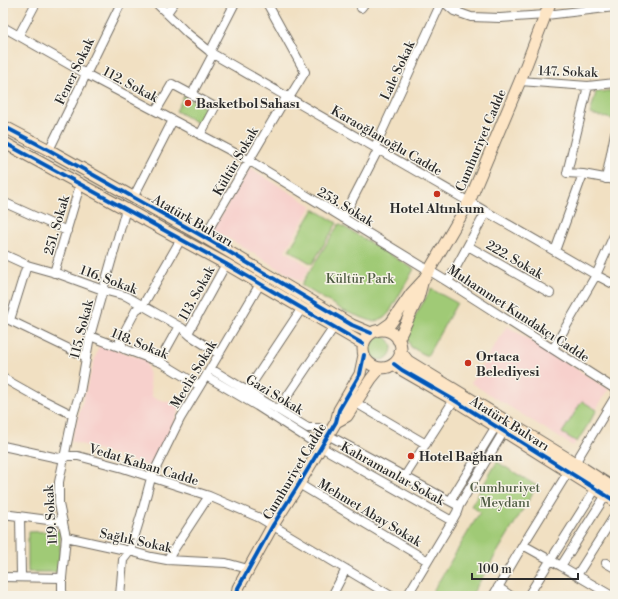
<svg xmlns="http://www.w3.org/2000/svg" width="618" height="599" viewBox="0 0 618 599" font-family="'Libre Bodoni',serif">
<style>
.built{fill:#f7d0cc}
.green{fill:#a0ca76;stroke:#667a50}
.lines{fill:none;stroke-linecap:round;stroke-linejoin:round}
.street-casing{stroke:#706a60;stroke-width:10}
.secondary-casing{stroke:#706a60;stroke-width:13}
.street{stroke:#fff;stroke-width:8}
.secondary{stroke:#fde5c5;stroke-width:11}
.cycleway-casing{stroke:#f7f3e8;stroke-width:6}
.cycleway{stroke:#0057b8;stroke-width:4}
.poi-dot{fill:#c8321e;stroke:#f7f3e8;stroke-width:1.5}
.labels{text-anchor:middle;stroke-width:3;stroke-linejoin:round;paint-order:stroke}
.street-label{font-size:13px;fill:#2b2b2b;stroke:#f7f3e8}
.poi-label{font-size:13px;font-weight:bold;fill:#2b2b2b;stroke:#f7f3e8;text-anchor:start}
.park-label{font-size:13px;fill:#4e5b42;stroke:#f7f3e8}
</style>
<rect width="100%" height="100%" fill="#f7f3e8"/>
<filter id="ink" filterUnits="userSpaceOnUse"><feTurbulence type="fractalNoise" baseFrequency=".025" numOctaves="2"/><feDisplacementMap in="SourceGraphic" scale="8" xChannelSelector="R" yChannelSelector="G"/><feConvolveMatrix kernelMatrix="1 2 1 2 8 2 1 2 1" color-interpolation-filters="sRGB"/></filter>
<filter id="wash" filterUnits="userSpaceOnUse"><feTurbulence type="fractalNoise" baseFrequency=".012" numOctaves="4" result="noise"/><feDisplacementMap in="SourceGraphic" scale="16" xChannelSelector="R" yChannelSelector="G"/><feGaussianBlur stdDeviation="0.9" result="paint"/><feColorMatrix in="noise" values="0 0 0 0 0 0 0 0 0 0 0 0 0 0 0 0 0 1.4 0 .05"/><feComposite in="paint" operator="in"/></filter>
<g filter="url(#wash)">
<rect width="100%" height="100%" fill="#f1e0c2"/>
<!-- built -->
<path class="built" d="M250,168l62,38 -27,45 25,16 -9,15 -88,-53z
M507,326l102,63 -36,57 -102,-63z
M99,345l47,14 6,38 29,9 -26,62 -84,-27z"/>
<!-- green -->
<path class="green" d="M615,91v17l-3,11 -22,-5 6,-22z
M184,96l25,14 -8,15 -25,-14z
M314,209l23,14 -25,41 -23,-14z
M339,224l75,45 -25,44 -4,4 -11,5 -30,-11 -43,-26z
M431,289l26,14 -30,53 -16,-9 -6,-13z
M368 348a12 12 0 1 1 24 0a12 12 0 1 1-24 0Z
M582,401l15,9 -20,32 -15,-9z
M497,462l40,24 -66,110h-30l-8,-5 47,-79 -9,-6z
M60,531v41h-32v-40z"/>
</g>
<g filter="url(#ink)">
<g class="lines">
<!-- street casing -->
<g class="street-casing">
<path id="street" d="M156,3l32,31 25,20 383,221 19,10
M267,3l38,69 -16,26
M445,3l9,8 17,6 29,1 46,-3 69,-8
M361,8l4,-5
M454,11l5,-6v-2
M167,13l7,-10
M3,27l83,47 164,87 198,121 167,107
M19,35l17,-32
M210,52l25,-49
M520,81l68,5 27,-3
M588,86l-21,87 16,1 32,6
M192,94l21,-40
M156,111l16,-27 43,23 -15,28
M375,147l66,-144
M49,150l72,-147
M606,179l9,-46
M133,198l40,-78
M3,202l64,29
M343,218l35,-68
M204,237l83,-141
M468,246l82,47
M555,251l28,-77
M3,254l24,11 32,9 44,16 23,6 56,32 9,8 28,18
M54,273l26,-88
M448,282l38,-70
M3,317l83,40
M10,320l17,-55
M188,333l38,-69
M90,336l72,27 38,23
M124,349l-4,-9 16,-30 7,-5 38,-66
M553,349l43,-74 19,-42
M159,362l20,-36
M211,369l97,59h11
M206,376l51,30 64,41 131,74
M3,378l32,18 38,19
M247,391l55,-83
M356,403l70,41
M278,410l56,-83
M315,428l144,78
M3,446l55,12 6,-2h14l45,12 86,28 51,22 131,78
M575,463l40,-66
M405,476l49,-76
M299,484l129,77
M450,501l46,-75
M3,514l60,8
M20,516l1,60
M66,537l64,14 21,6 16,3 59,3 22,6
M523,545l38,21 51,30
M167,560l42,-64
M606,563l7,4
M561,566l45,-71
M577,575l38,-60
M3,577l59,1
M498,587l13,9
M62,596v-18l4,-41 -7,-33v-22l14,-67 7,-23 10,-56 36,-127
M120,596l3,-36 7,-9 12,-39 9,-34 29,-59 26,-43 54,-92
M332,596l14,-27
M407,596l45,-75 5,-9 2,-6 45,-75
M493,596l30,-51 45,-73
M528,596l68,-108"/>
</g>
<!-- secondary casing -->
<g class="secondary-casing">
<path id="secondary" d="M3,126l46,24 155,87 148,88 19,8
M3,142l223,122 137,80
M381,330l10,-7 20,-29 12,-13 46,-79 51,-121 30,-78
M363 349a19 19 0 1 1 38 0a19 19 0 1 1-38 0Z
M398,340l20,-42 4,-15
M400,351l8,10 13,8 154,94 40,26
M394,364l8,6 52,30 161,101
M336,422l11,-6 24,-37 9,-11
M237,596l1,-8 35,-63 26,-41 37,-62 3,-12 21,-36 4,-19"/>
</g>
<!-- street -->
<use href="#street" class="street"/>
<!-- secondary -->
<use href="#secondary" class="secondary"/>
<!-- cycleway casing -->
<g class="cycleway-casing">
<path id="cycleway" d="M3,126l46,24 155,87 148,88 19,8
M3,142l223,122 137,80
M394,364l8,6 52,30 161,101
M237,596l1,-8 35,-63 26,-41 37,-62 3,-12 21,-36 4,-19"/>
</g>
<!-- cycleway -->
<use href="#cycleway" class="cycleway"/>
</g>
</g>
<!-- markers -->
<g class="poi-dot">
<circle cx="188" cy="103" r="4"/>
<circle cx="437" cy="194" r="4"/>
<circle cx="468" cy="363" r="4"/>
<circle cx="411" cy="456" r="4"/>
</g>
<g class="labels">
<!-- street labels -->
<g class="street-label">
<text transform="translate(397 70) rotate(-65)" y="5">Lale Sokak</text>
<text transform="translate(74 71) rotate(-64)" y="5">Fener Sokak</text>
<text transform="translate(568 71) rotate(2)" y="5">147. Sokak</text>
<text transform="translate(131 84) rotate(28)" y="5">112. Sokak</text>
<text transform="translate(387 140) rotate(30)" y="5">Karaoğlanoğlu Cadde</text>
<text transform="translate(480 140) rotate(-67)" y="5">Cumhuriyet Cadde</text>
<text transform="translate(235 161) rotate(-60)" y="5">Kültür Sokak</text>
<text transform="translate(346 206) rotate(31)" y="5">253. Sokak</text>
<text transform="translate(193 220) rotate(30)" y="5">Atatürk Bulvarı</text>
<text transform="translate(56 225) rotate(-74)" y="5">251. Sokak</text>
<text transform="translate(515 259) rotate(30)" y="5">222. Sokak</text>
<text transform="translate(109 279) rotate(20)" y="5">116. Sokak</text>
<text transform="translate(196 293) rotate(-61)" y="5">113. Sokak</text>
<text transform="translate(519 313) rotate(33)" y="5">Muhammet Kundakçı Cadde</text>
<text transform="translate(81 329) rotate(-76)" y="5">115. Sokak</text>
<text transform="translate(140 343) rotate(22)" y="5">118. Sokak</text>
<text transform="translate(193 374) rotate(-59)" y="5">Meclis Sokak</text>
<text transform="translate(275 394) rotate(31)" y="5">Gazi Sokak</text>
<text transform="translate(510 423) rotate(32)" y="5">Atatürk Bulvarı</text>
<text transform="translate(144 464) rotate(17)" y="5">Vedat Kaban Cadde</text>
<text transform="translate(294 471) rotate(-59)" y="5">Cumhuriyet Cadde</text>
<text transform="translate(393 473) rotate(29)" y="5">Kahramanlar Sokak</text>
<text transform="translate(370 512) rotate(31)" y="5">Mehmet Abay Sokak</text>
<text transform="translate(50 515) rotate(-94)" y="5">119. Sokak</text>
<text transform="translate(136 540) rotate(12)" y="5">Sağlık Sokak</text>
</g>
<!-- poi labels -->
<g class="poi-label">
<text x="196" y="108">Basketbol Sahası</text>
<text x="437" y="213" text-anchor="middle">Hotel Altınkum</text>
<text x="476" y="361">Ortaca<tspan x="476" dy="15">Belediyesi</tspan></text>
<text x="419" y="461">Hotel Bağhan</text>
</g>
<!-- park labels -->
<g class="park-label">
<text x="360" y="283">Kültür Park</text>
<text x="505" y="492">Cumhuriyet<tspan x="505" dy="15">Meydanı</tspan></text>
</g>
</g>
<!-- margin -->
<rect width="618" height="599" fill="none" stroke="#f7f3e8" stroke-width="16"/>
<!-- scale -->
<path d="M472 573v6h106v-6" fill="none" stroke="#2b2b2b" stroke-width="2"/>
<text x="478" y="573" font-size="12" fill="#2b2b2b" stroke="#f7f3e8" stroke-width="3" paint-order="stroke">100 m</text>
</svg>
